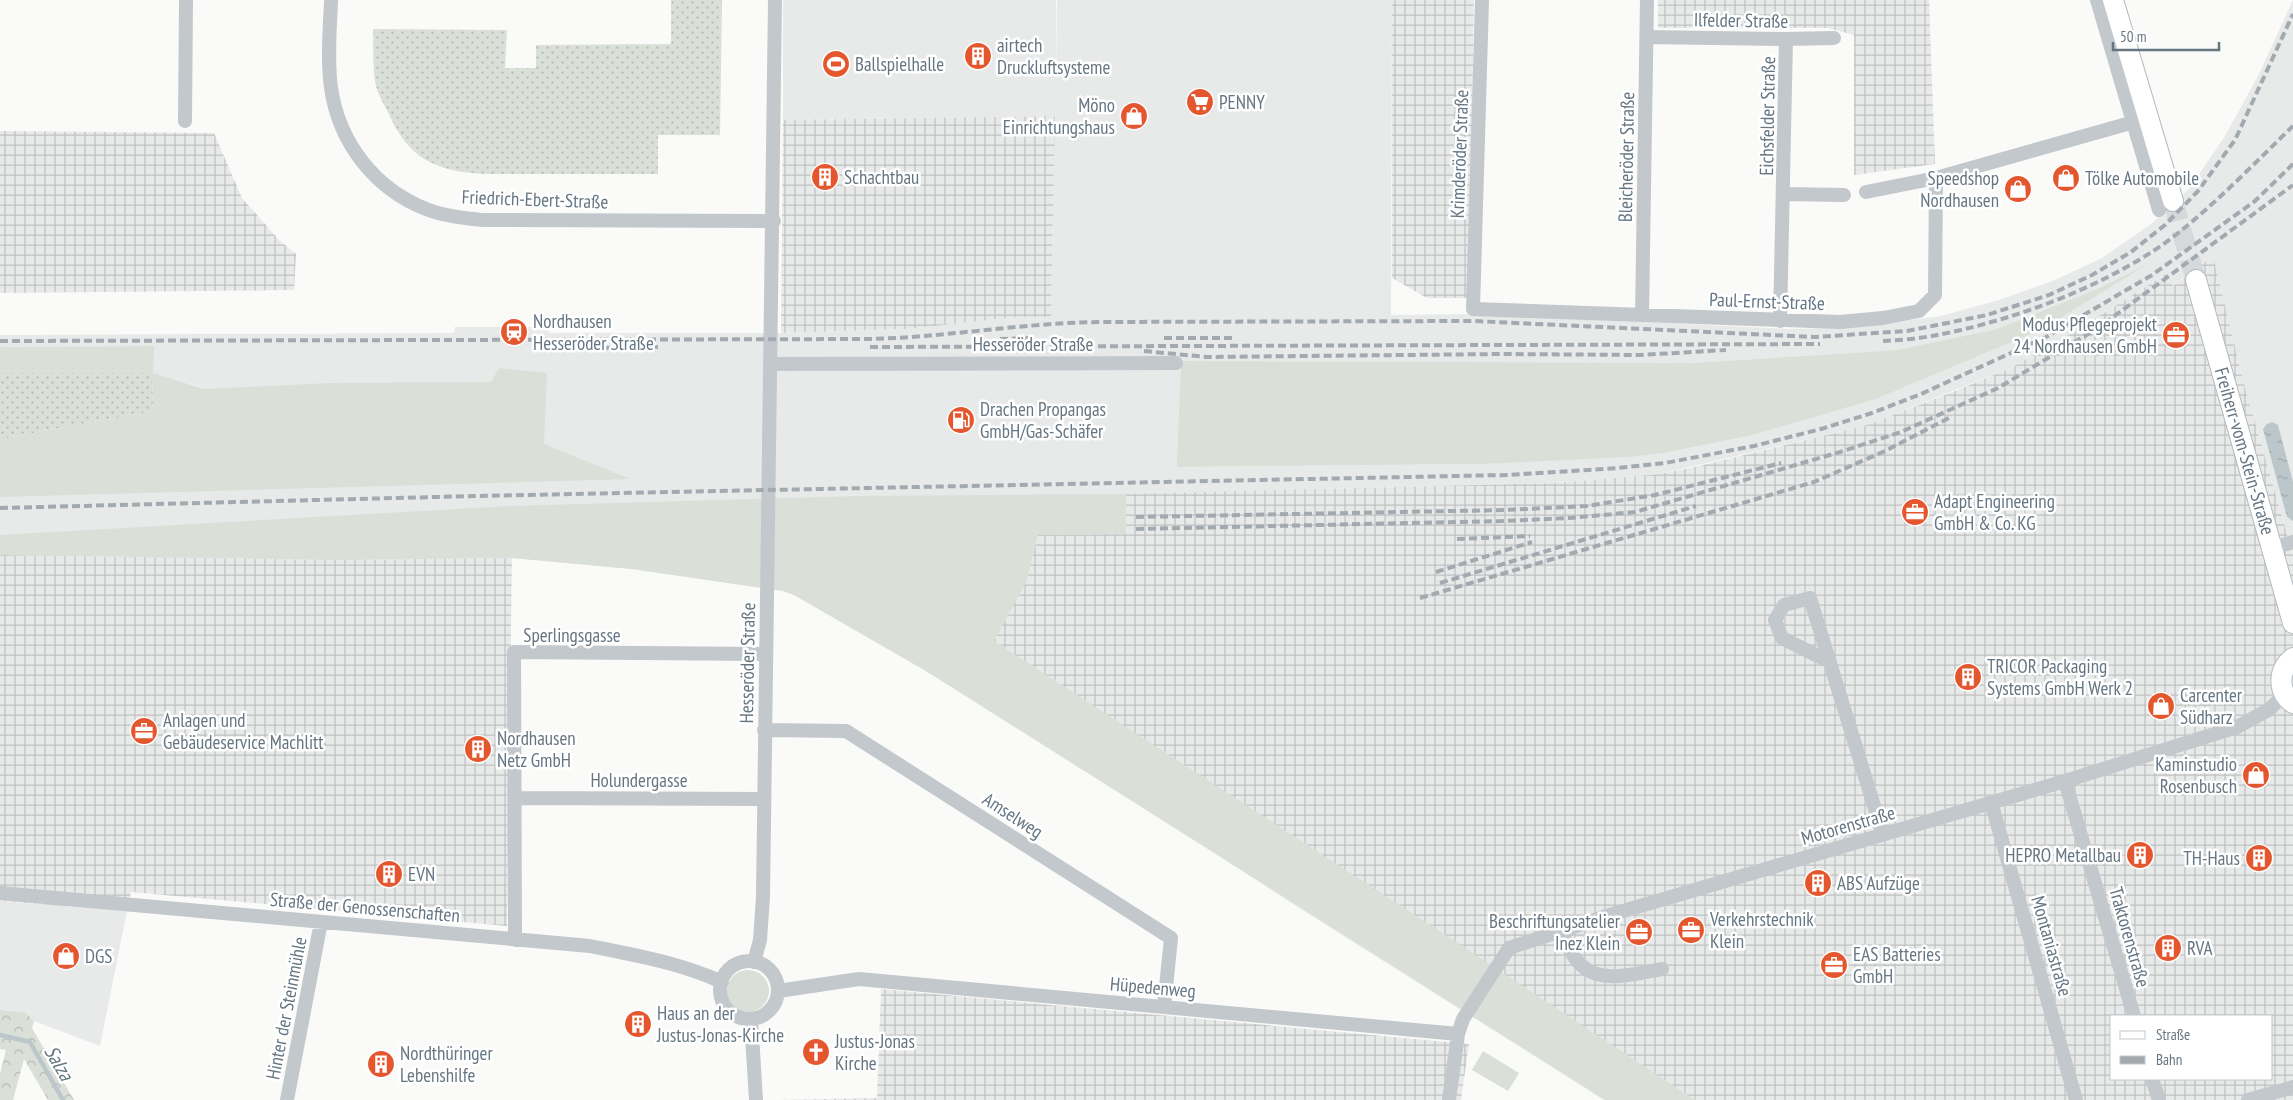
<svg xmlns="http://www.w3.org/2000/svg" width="2293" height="1100" viewBox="0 0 2293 1100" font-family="'PT Sans Narrow',sans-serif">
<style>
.built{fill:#e8e9e9;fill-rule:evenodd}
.industrial{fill:url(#industrial-grid);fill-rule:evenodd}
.grass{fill:#dadfd7}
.forest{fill:url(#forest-crowns)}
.garden{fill:url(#garden-dots)}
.water{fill:url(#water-ripples)}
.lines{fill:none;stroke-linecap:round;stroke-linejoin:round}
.stream{stroke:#bbc7cb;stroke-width:4.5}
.secondary-tunnel{stroke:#d5d9db;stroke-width:20;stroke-dasharray:20 10;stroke-linecap:butt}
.secondary-casing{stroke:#b3babf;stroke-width:22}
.street{stroke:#c3c8cc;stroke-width:14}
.secondary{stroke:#fff;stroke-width:20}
.rail{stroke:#a2aab0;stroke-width:4;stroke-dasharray:8 4;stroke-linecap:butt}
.labels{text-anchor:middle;stroke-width:5;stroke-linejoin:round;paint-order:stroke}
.street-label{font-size:19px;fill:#657683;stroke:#fff}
.poi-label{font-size:19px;fill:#657683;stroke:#fff;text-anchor:start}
.water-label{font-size:20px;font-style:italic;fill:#60757c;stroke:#fff}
</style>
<defs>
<pattern id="industrial-grid" width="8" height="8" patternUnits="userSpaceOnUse" patternTransform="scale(1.25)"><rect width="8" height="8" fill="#e8e9e9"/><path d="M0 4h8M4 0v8" fill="none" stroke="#c0c1c2"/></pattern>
<pattern id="forest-crowns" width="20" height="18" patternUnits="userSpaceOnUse" patternTransform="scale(1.25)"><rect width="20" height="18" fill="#dadfd7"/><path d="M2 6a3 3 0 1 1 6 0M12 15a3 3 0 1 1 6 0" fill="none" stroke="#b4b9b4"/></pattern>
<pattern id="garden-dots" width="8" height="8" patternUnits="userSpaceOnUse" patternTransform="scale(1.25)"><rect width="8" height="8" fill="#dadfd7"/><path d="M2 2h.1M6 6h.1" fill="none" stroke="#b4b9b4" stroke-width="1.8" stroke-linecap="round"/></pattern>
<pattern id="water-ripples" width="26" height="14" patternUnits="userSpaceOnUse" patternTransform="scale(1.25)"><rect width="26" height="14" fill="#bbc7cb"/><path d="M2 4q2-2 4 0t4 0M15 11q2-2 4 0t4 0" fill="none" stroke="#9ca6aa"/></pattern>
</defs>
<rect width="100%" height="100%" fill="#fafaf8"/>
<!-- built -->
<path class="built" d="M783,0h273v75l1,-75h335l-1,315 88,-1 309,15 52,-1 97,-11 62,-17 56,-20 47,-22 49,-34 38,-35 36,-53 34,-62 34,-74v555l-49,-171 -31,-128 -41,30 -6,-12 -94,59 -61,35 -147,58 -204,48 -103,9 -236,6 -327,152 701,459h-91l-300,-189 -177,-115 -201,-125 -132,-76 -11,-4 -151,-22 -120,-11 -178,2 -334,-5v-116l153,-28 51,-23 -52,-15 1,-27 -153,1v-12l454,-2 1,-6h93l1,6h232l126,-4 112,-12h32l4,-201 -272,4zM2140,268l-97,61 -167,70 -123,36 -89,18 -182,11 -304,3 3,-106 510,2 206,-13 100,-21 100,-40z
M0,901l127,10 -27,135 -66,-25 -9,-9 -25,-2z"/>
<!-- industrial -->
<path class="industrial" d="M1392,0h82l-5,298h-42l-35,-20z
M1658,0h271l6,164 -81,11v-140l-26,-7h-170z
M1055,116l-4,201h-32l-112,12 -126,4 2,-213z
M0,131l214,2 28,65 37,42 17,14 -2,36 -294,3z
M2213,256l31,128 49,171v545h-598l-701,-459 32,-59 12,-47 87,-1 1,-40 431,-11 103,-9 39,-8 165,-40 86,-33 61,-25 61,-35 94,-59 7,12zM2112,1016h160v63h-160z
M0,555l334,5 178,-2 -5,368 -376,-34 -4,19 -127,-10z
M881,989l588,55 -8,56h-686l102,-2z"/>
<!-- grass -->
<path class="grass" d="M2146,265l-103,64 -167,70 -123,36 -89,18 -36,4 -146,7 -305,3 4,-106 510,2 206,-13 100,-21 100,-40z
M154,346l-1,27 52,16 126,-6 160,-1 8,-14 48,5 -3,71 86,35 -630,18v-58l153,-28 -1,-38h-152v-26z
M1126,494v40l-88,1 -12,47 -32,59 444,289 257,170h-90l-679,-429 -132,-76 -11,-4 -151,-22 -120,-11 -178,2 -334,-5v-20l510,-29 349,-10z
M727 991a21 21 0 1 1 42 0a21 21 0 1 1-42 0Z
M1483,1051l36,22 -11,18 -36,-21z"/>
<!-- forest -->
<path class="forest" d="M0,1010l25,2 9,9 -2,7 42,72h-26l-24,-41 -11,41h-13v-26l6,-24 -6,-1z"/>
<!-- garden -->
<path class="garden" d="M671,0h51l-2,135h-62v39h-173c-51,-3 -77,-15 -98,-64 -4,-7 -9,-16 -11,-24 -4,-18 -2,-39 -3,-57l134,1 -2,38h31v-23l135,-1z
M0,373h152l1,38 -153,28z"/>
<!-- water -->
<path class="water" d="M2272,422l6,3 15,57v39l-6,-4 -24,-88 4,-5z"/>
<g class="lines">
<!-- stream -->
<path class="stream" d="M0,1035l30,7 33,58"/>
<!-- secondary-tunnel -->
<path class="secondary-tunnel" d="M2173,201l23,79"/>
<!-- secondary casing -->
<g class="secondary-casing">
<path id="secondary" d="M2113,0l60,201
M2196,280l97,343
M2293,658c-15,12 -16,33 0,45"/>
</g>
<!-- street -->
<path class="street" d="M331,0c-1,29 -4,59 0,88 8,55 44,101 95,121 18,7 38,9 57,11l291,1
M1482,0l-9,309 367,13 43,-4 36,-7 16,-16 1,-117
M2097,0l62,210
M1647,37l139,2 48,-1
M185,121l1,-121
M1866,192l70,-14 198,-56
M1784,194l60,1
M1642,315l5,-315
M1780,321l6,-282
M771,364l405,-1
M2273,548l20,-6
M1830,662l-48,-24 -7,-18 9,-15 26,-7 73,237
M764,730l82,1 325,207 -7,69
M2065,781l69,235
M516,798l247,1
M1991,802l85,298
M0,893l590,53c45,9 90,17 132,36
M1561,930c4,9 8,20 14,28 20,29 58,16 87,11
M515,940l-1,-288 252,2
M720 990a29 29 0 1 1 58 0a29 29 0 1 1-58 0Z
M754,962l6,-22 3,-43 12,-897
M778,991l81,-12 599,55
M751,1019l5,81
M2152,1079l7,21
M287,1100l34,-178
M1449,1100l9,-66 5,-15 46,-71 104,-34 452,-133 172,-54 33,-18 14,-15
M2248,1100l45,-13"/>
<!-- secondary -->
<use href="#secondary" class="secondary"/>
<!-- rail -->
<path class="rail" d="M1164,338h72
M1000,339l31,-1
M0,341l871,-2c76,-2 151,-16 228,-17l375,-1 340,16 93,-6 80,-16 62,-20 43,-20 39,-23 34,-27 33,-34 37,-51 58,-126
M1883,341c16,-1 33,-2 49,-5 82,-15 185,-53 250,-106 39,-32 75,-69 111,-104
M870,347l950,-3
M605,348l53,-1
M1144,351l63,6 296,-3 137,1 86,-5
M0,508l475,-12 1031,-21 112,-7 47,-5 89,-17 67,-17 51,-16 49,-19 125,-57 106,-62 103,-74 38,-37
M1136,517l369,-7 82,-4 68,-11 126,-32
M1136,529l366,-8 68,-3 65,-6 205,-60 61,-20 97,-44 100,-60 195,-143
M1457,539l73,-3
M1436,572l96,-30
M1440,583l256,-77
M1420,598l394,-116 71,-31 64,-33"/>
</g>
<!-- icons -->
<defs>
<g id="building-disc" transform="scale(1.4375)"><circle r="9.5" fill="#e4572e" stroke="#fff"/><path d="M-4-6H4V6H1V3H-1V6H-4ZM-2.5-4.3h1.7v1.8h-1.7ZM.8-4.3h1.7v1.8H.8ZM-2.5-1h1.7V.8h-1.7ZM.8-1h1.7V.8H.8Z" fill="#fff"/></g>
<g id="stadium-disc" transform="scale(1.4375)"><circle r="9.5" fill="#e4572e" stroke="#fff"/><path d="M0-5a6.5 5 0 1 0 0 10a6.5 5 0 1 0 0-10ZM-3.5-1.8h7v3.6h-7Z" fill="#fff"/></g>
<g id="supermarket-disc" transform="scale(1.4375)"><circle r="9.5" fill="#e4572e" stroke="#fff"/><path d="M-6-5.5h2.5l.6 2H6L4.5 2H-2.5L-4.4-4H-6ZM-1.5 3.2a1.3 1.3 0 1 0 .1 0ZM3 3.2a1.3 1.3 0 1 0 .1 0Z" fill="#fff"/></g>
<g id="shop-disc" transform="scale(1.4375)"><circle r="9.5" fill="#e4572e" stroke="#fff"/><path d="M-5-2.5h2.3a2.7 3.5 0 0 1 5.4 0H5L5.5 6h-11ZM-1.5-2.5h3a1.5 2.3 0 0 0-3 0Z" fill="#fff"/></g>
<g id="station-disc" transform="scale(1.4375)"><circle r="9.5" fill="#e4572e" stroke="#fff"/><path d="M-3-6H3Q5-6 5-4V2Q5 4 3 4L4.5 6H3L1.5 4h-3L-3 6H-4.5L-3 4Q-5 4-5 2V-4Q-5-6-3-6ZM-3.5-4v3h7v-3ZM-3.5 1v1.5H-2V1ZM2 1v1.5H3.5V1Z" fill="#fff"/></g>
<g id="office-disc" transform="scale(1.4375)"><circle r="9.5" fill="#e4572e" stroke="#fff"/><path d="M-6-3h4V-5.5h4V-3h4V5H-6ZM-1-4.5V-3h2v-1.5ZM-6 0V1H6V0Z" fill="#fff"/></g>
<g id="fuel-disc" transform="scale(1.4375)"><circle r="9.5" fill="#e4572e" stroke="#fff"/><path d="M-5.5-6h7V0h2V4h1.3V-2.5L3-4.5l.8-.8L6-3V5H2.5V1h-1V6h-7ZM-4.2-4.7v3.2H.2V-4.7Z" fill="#fff"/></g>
<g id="church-disc" transform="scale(1.4375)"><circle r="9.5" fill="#e4572e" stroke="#fff"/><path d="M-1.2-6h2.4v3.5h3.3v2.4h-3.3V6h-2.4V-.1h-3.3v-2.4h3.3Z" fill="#fff"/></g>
</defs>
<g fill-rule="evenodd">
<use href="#building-disc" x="978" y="56"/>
<use href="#stadium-disc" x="836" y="64"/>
<use href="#supermarket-disc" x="1200" y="102"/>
<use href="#shop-disc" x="1134" y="116"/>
<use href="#building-disc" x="825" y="177"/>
<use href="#shop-disc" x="2066" y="178"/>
<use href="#shop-disc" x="2018" y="189"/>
<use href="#station-disc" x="514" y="332"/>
<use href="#office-disc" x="2176" y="335"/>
<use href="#fuel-disc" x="961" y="420"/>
<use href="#office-disc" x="1915" y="512"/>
<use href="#building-disc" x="1968" y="677"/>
<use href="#shop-disc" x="2161" y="706"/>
<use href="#office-disc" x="144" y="731"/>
<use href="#building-disc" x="478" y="749"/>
<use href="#shop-disc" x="2256" y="775"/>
<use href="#building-disc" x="2140" y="855"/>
<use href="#building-disc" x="2259" y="858"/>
<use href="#building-disc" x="389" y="874"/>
<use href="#building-disc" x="1818" y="883"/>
<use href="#office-disc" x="1691" y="930"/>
<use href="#office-disc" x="1639" y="932"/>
<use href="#building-disc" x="2168" y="948"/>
<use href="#shop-disc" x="66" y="956"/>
<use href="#office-disc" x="1834" y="965"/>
<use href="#building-disc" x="638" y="1024"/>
<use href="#church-disc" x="816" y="1052"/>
<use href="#building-disc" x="381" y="1064"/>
</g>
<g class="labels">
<!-- street labels -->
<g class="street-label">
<text transform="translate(1741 20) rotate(1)" y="7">Ilfelder Straße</text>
<text transform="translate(1767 116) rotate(-89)" y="7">Eichsfelder Straße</text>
<text transform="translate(1459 154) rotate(-88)" y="7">Krimderöder Straße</text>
<text transform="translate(1626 157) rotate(-89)" y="7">Bleicheröder Straße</text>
<text transform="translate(535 199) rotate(2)" y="7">Friedrich-Ebert-Straße</text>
<text transform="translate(1767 301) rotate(2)" y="7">Paul-Ernst-Straße</text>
<text x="1033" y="351">Hesseröder Straße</text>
<text transform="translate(2245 451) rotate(74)" y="7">Freiherr-vom-Stein-Straße</text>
<text x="572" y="642">Sperlingsgasse</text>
<text transform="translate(747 663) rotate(-89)" y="7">Hesseröder Straße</text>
<text x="639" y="787">Holundergasse</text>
<text transform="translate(1013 815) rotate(33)" y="7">Amselweg</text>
<text transform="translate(1848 825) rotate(-16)" y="7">Motorenstraße</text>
<text transform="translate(365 907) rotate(5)" y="7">Straße der Genossenschaften</text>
<text transform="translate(2130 937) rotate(74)" y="7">Traktorenstraße</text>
<text transform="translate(2052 946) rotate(74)" y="7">Montaniastraße</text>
<text transform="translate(1153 987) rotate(5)" y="7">Hüpedenweg</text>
<text transform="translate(286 1008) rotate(-79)" y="7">Hinter der Steinmühle</text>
</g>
<!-- poi labels -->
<g class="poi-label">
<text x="997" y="52">airtech<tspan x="997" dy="22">Druckluftsysteme</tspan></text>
<text x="855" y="71">Ballspielhalle</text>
<text x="1219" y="109">PENNY</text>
<text x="1115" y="112" text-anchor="end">Möno<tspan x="1115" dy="22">Einrichtungshaus</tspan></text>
<text x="844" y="184">Schachtbau</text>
<text x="1999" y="185" text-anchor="end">Speedshop<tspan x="1999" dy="22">Nordhausen</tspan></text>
<text x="2085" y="185">Tölke Automobile</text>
<text x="533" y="328">Nordhausen<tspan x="533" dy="22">Hesseröder Straße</tspan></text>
<text x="2157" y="331" text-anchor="end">Modus Pflegeprojekt<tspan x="2157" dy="22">24 Nordhausen GmbH</tspan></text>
<text x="980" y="416">Drachen Propangas<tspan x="980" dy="22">GmbH/Gas-Schäfer</tspan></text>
<text x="1934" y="508">Adapt Engineering<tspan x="1934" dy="22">GmbH &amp; Co. KG</tspan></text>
<text x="1987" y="673">TRICOR Packaging<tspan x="1987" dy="22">Systems GmbH Werk 2</tspan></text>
<text x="2180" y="702">Carcenter<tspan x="2180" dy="22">Südharz</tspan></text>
<text x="163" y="727">Anlagen und<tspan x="163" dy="22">Gebäudeservice Machlitt</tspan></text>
<text x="497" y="745">Nordhausen<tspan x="497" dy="22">Netz GmbH</tspan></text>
<text x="2237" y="771" text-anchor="end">Kaminstudio<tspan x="2237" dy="22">Rosenbusch</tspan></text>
<text x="2121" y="862" text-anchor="end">HEPRO Metallbau</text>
<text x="2240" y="865" text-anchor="end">TH-Haus</text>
<text x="408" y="881">EVN</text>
<text x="1837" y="890">ABS Aufzüge</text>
<text x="1710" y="926">Verkehrstechnik<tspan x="1710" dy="22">Klein</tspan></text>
<text x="1620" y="928" text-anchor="end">Beschriftungsatelier<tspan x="1620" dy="22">Inez Klein</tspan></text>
<text x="2187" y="955">RVA</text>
<text x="1853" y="961">EAS Batteries<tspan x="1853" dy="22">GmbH</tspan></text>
<text x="85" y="963">DGS</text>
<text x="657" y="1020">Haus an der<tspan x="657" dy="22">Justus-Jonas-Kirche</tspan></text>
<text x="835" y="1048">Justus-Jonas<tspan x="835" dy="22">Kirche</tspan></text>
<text x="400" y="1060">Nordthüringer<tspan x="400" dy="22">Lebenshilfe</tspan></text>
</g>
<!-- water labels -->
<g class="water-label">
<text transform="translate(59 1063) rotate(60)" y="7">Salza</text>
</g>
</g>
<!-- legend -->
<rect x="2110" y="1015" width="162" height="65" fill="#ffffff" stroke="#c1c8cd"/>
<rect x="2120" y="1031" width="25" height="8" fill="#ffffff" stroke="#c1c8cd"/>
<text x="2156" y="1040" font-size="15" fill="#657683">Straße</text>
<rect x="2120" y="1056" width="25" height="8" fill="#a2aab0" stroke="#c1c8cd"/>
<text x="2156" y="1065" font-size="15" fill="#657683">Bahn</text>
<!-- scale -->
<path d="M2113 42v8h106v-8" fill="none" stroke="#657683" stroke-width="2.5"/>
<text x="2120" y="42" font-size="15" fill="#657683" stroke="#ffffff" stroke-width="4" paint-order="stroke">50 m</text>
</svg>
